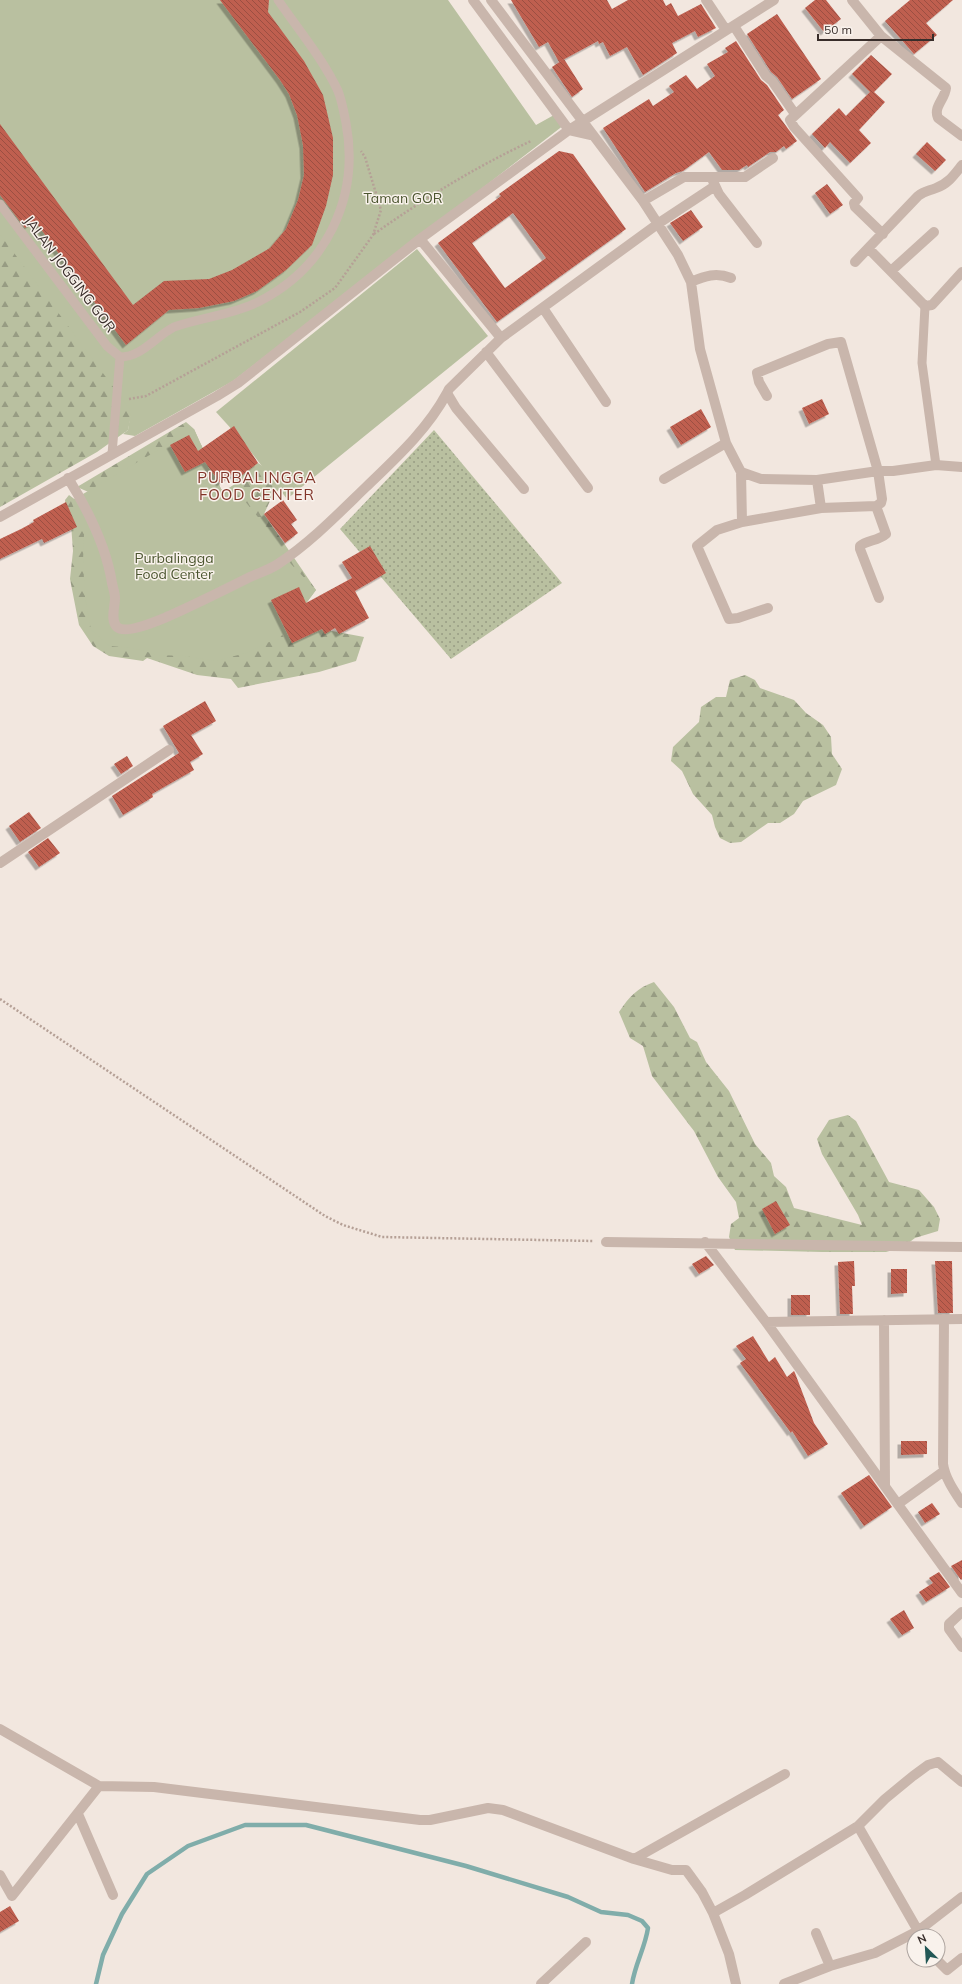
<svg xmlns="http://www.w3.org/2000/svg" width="962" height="1984" viewBox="0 0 962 1984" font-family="Mulish,sans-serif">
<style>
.grass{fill:url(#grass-dots)}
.forest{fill:url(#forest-firs)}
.park{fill:#b9c0a0}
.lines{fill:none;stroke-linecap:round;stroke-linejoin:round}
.stream{stroke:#80adaa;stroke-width:4.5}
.building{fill:url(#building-back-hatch);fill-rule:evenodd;filter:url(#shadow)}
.path{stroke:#b5a096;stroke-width:2.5;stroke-dasharray:2 2;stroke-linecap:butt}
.service{stroke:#c9b6ac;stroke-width:9}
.minor{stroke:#c9b6ac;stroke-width:10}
.labels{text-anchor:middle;stroke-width:3;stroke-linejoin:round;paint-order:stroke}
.park-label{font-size:14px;fill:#4b552f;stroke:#f9f2ec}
.street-label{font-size:14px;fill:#382d2a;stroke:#f9f2ec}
.neighbourhood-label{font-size:15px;letter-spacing:1px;fill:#823428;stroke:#f9f2ec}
</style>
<defs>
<pattern id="grass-dots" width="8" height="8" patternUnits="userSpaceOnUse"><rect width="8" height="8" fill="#b9c0a0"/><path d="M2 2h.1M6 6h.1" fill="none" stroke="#979c83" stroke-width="1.8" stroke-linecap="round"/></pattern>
<pattern id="forest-firs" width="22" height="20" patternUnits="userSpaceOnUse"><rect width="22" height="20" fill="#b9c0a0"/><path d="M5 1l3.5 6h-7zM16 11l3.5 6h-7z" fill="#979c83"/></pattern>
<pattern id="building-back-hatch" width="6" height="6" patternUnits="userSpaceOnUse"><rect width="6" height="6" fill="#bf5f50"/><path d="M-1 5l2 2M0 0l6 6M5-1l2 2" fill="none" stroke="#9c4f43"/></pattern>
<filter id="shadow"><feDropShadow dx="-3.5" dy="3.5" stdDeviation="0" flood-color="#0004"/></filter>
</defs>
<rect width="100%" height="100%" fill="#f2e7df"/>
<!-- grass -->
<path class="grass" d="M434,430l128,153 -111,76 -111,-130z"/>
<!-- forest -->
<path class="forest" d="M0,214l132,197 -4,19 -31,22 -97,55z
M186,422l8,7 27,60 3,2 11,-7 7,-16 16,-5 15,10 6,16 -9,12 -6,13 52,76 -14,19 9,18 53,10 -8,24 -37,11 -81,16 -7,-9 -34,-4 -50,-17 -4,3 -34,-5 -16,-10 -14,-21 -9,-46 3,-28 -2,-27 -5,-13 -1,-11 4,-5 8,6 16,-7 -16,-7z
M745,675l10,5 5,8 34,12 12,13 17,12 8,12 1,17 10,15 -6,16 -33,16 -9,13 -14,9h-12l-27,19 -11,1 -10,-5 -5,-11 -3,-12 -19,-21 -11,-23 -11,-10 2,-14 26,-25 2,-15 15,-10h10l4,-17z
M654,982l20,25 16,31 7,4 9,20 23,29 26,53 16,19 3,13 12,11 8,21 68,17 -4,-10 -36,-61 -5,-15 12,-19 19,-5 8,6 33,61 30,8 15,17 6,12 -2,12 -23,7 -12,9 -17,5h-64l-87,-2 -6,-13 2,-13 8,-6 -3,-16 -18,-25 -24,-46 -42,-55 -9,-30 -13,-8 -11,-26c10,-15 18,-24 35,-30z"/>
<!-- park -->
<path class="park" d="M0,0h448l88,125 18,-10 10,10 -331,256 -98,55 -12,-2 5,-4 3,-19 -131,-177z
M417,249l71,87 -201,163 -42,-55 -29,-32z
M194,429l27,60 23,11 18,22 29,42 25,26 -37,49 -13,4 -20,10 -31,8 -31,-5 -26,-1 -25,-7 -23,-2 -19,-16 -6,-33 -2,-36 1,-27 -13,-33z"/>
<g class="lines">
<!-- stream -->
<path class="stream" d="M96,1984l7,-29 19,-41 25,-40 41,-28 57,-21h61l160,41 102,31 33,15 27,3 14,6 6,7c-3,20 -13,36 -16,56"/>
</g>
<!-- building -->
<path class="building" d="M220,0h49l-1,12 36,49 19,34 10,43v37l-7,31 -14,39 -26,25 -29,21 -23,10 -35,7 -30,2 -43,35 -91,-124 -10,7 -25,-33v-71l133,181 31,-24 45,-2 23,-9 38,-22 16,-19 12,-29 6,-25 -1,-30 -6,-30 -8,-21 -9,-14z
M511,0h96l5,9 16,-9h35l3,6 5,-3 7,13 23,-12 15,24 -18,9 -3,-6 -23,12 5,10 -34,22 -16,-28 -17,9 -7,-14 -4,2 -1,-3 -39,21 -11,-20 -9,5z
M815,0h11l15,19 -17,13 -19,-24z
M910,0h43l-27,23 11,12 -23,19 -29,-33z
M777,14l44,65 -29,20 -15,-22 -6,-5 -24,-38z
M736,41l25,39 6,5 17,25 -6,5 19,26 -11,8 -2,-3 -8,6h-6l-22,15 -1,-2 -8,5h-17l-13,-18 -26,19 -7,2 -31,19 -42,-64 46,-29 4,7 21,-14 -5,-6 17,-11 11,14 18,-13 -8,-12 21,-12 -3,-4z
M871,55l21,19 -18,18 11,10 -26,28 12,13 -21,20 -20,-21 -5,6 -13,-14 27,-26 7,8 24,-24 -18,-18z
M564,59l19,30 -11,8 -20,-30z
M927,142l19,18 -11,11 -19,-17z
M559,151l14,3 53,75 -129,93 -59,-79 63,-47 -2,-2zM513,213l33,45 -41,30 -33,-45z
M827,184l16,21 -13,9 -15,-21z
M691,210l12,17 -20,14 -13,-18z
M822,399l7,15 -20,10 -7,-16z
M701,409l10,18 -30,18 -11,-18z
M234,426l24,37 -21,16 -4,-5 -13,9 -15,-21 -20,10 -15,-27 19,-10 9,16z
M283,500l14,20 -6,4 7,9 -13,10 -21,-29z
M66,502l11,25 -33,16 -2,-4 -42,20v-20l21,-10 13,-7 -1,-2z
M370,546l16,27 -31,18 14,27 -30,16 -4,-6 -10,6 -3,-5 -30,14 -21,-43 28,-13 7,16 46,-25 -10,-16z
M205,701l11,20 -25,14 12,19 -13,8 4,8 -42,24 1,3 -30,18 -11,-19 67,-43 -16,-27z
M127,756l6,10 -12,8 -7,-10z
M29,812l12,16 -21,14 -11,-16z
M48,838l12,15 -21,14 -11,-15z
M776,1201l14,24 -15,9 -13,-25z
M706,1256l8,9 -15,9 -7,-10z
M854,1261l1,25h-3l1,28h-13l-2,-52z
M935,1261h17l1,52h-15z
M891,1269h16v24l-16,1z
M791,1295h19v20h-19z
M753,1336l16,26 6,-5 12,20 7,-6 1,2 19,50 14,21 -20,12 -16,-25 -1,2 -51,-70 6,-4 -10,-13z
M901,1441h26v13l-26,1z
M869,1475l23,32 -28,19 -23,-33z
M932,1503l8,11 -15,9 -7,-11z
M962,1560v19l-1,1 -10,-14z
M939,1572l11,15 -24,15 -7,-10 14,-9 -4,-5z
M904,1610l10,18 -12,7 -12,-16z
M10,1906l9,15 -19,11v-20z"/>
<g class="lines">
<!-- path -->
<path class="path" d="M374,234c51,-36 100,-66 157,-93
M129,399l17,-3 154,-84 35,-24 38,-53 8,-25 -16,-53 -4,-6
M0,999l325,217 18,9 39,12 212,4"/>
<!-- service -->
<path class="service" d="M0,204l107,142 13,11c22,0 36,-21 54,-30 28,-10 58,-12 84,-25 68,-34 102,-104 88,-179 -2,-10 -4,-22 -8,-32 -15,-32 -40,-62 -60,-91
M925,306l-3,57 14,102
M112,454l8,-97"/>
<!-- minor -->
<path class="minor" d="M473,0l96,130 22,5
M491,0l152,201 35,54 13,27 9,67 26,94 15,29 20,7 56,1 61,-9h15l43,-6 26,2
M706,0l20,30
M852,0l29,36 65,52c-1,11 -13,19 -8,30l24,18
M734,26l32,50 6,5 23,33
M881,36l-91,84 4,7 64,71 -4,5 1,4 28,27
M713,181l6,13 38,49
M643,201l41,-24h61l28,-19
M420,239l81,99 158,-115 56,-37
M869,249l56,57 7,-1 30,-33
M855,262l63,-66c6,-5 11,-5 18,-8 12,-4 18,-13 26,-23
M891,271l43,-39
M691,282c14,-6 25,-10 40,-4
M543,308l63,94
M501,338l-52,51 -2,4 9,15 68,81
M486,352l102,136
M767,396l-8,-14 -2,-9 71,-29 13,-2 37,129 4,28 -1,4 -5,3 -55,2 -79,14 -25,8 -20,16 32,73 9,-1 30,-10
M741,472l1,50
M68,478c20,32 38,67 44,105 1,5 3,10 3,15 0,9 -5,22 2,29 9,8 42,-7 52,-11 27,-12 53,-25 79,-38 10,-5 21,-8 30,-14 33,-22 60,-50 88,-77 30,-29 61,-57 81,-94
M664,479l62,-36
M817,480l4,28
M876,506l10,28c-8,7 -19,6 -26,12v3l19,49
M0,517l217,-121 21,-13 182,-144 149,-109 205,-130
M0,863l169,-113
M606,1242l356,5
M705,1242l61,80 196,271
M944,1319l-1,145c2,14 11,27 19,39
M884,1320l1,166
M766,1322l196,-3
M898,1504l46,-33
M962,1612l-13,12v5l13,18
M0,1729l99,57 55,1 266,33h10l58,-12 15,2 131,49 38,11h14l16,22 11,21 32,-18 113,-69 27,-27 28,-23 15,-11 10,-3 24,20
M78,1814l35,81
M858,1826l63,110
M634,1859l151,-85
M0,1875l12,21 87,-110
M713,1913l16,41 7,30
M816,1933l14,33
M937,1960l10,10 15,-12
M541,1984l45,-42
M784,1984l46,-18 45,-13 43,-22 44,-34"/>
</g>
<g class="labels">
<!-- park labels -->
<g class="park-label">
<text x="403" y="203">Taman GOR</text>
<text x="174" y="563">Purbalingga<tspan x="174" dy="16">Food Center</tspan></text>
</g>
<!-- street labels -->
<g class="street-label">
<text transform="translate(70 274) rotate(53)" y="5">JALAN JOGGING GOR</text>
</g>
<!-- neighbourhood labels -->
<g class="neighbourhood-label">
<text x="257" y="483">PURBALINGGA<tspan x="257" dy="17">FOOD CENTER</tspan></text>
</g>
</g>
<!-- north arrow -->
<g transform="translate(926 1948) rotate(335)"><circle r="19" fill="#f9f2ec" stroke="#aca39e"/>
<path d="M0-3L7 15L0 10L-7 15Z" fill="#225755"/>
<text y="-6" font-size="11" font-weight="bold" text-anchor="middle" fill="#382d2a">N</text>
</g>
<!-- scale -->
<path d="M818 34v6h115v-6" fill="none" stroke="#382d2a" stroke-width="2"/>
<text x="824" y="34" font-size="12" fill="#382d2a" stroke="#f9f2ec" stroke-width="3" paint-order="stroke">50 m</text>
</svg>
